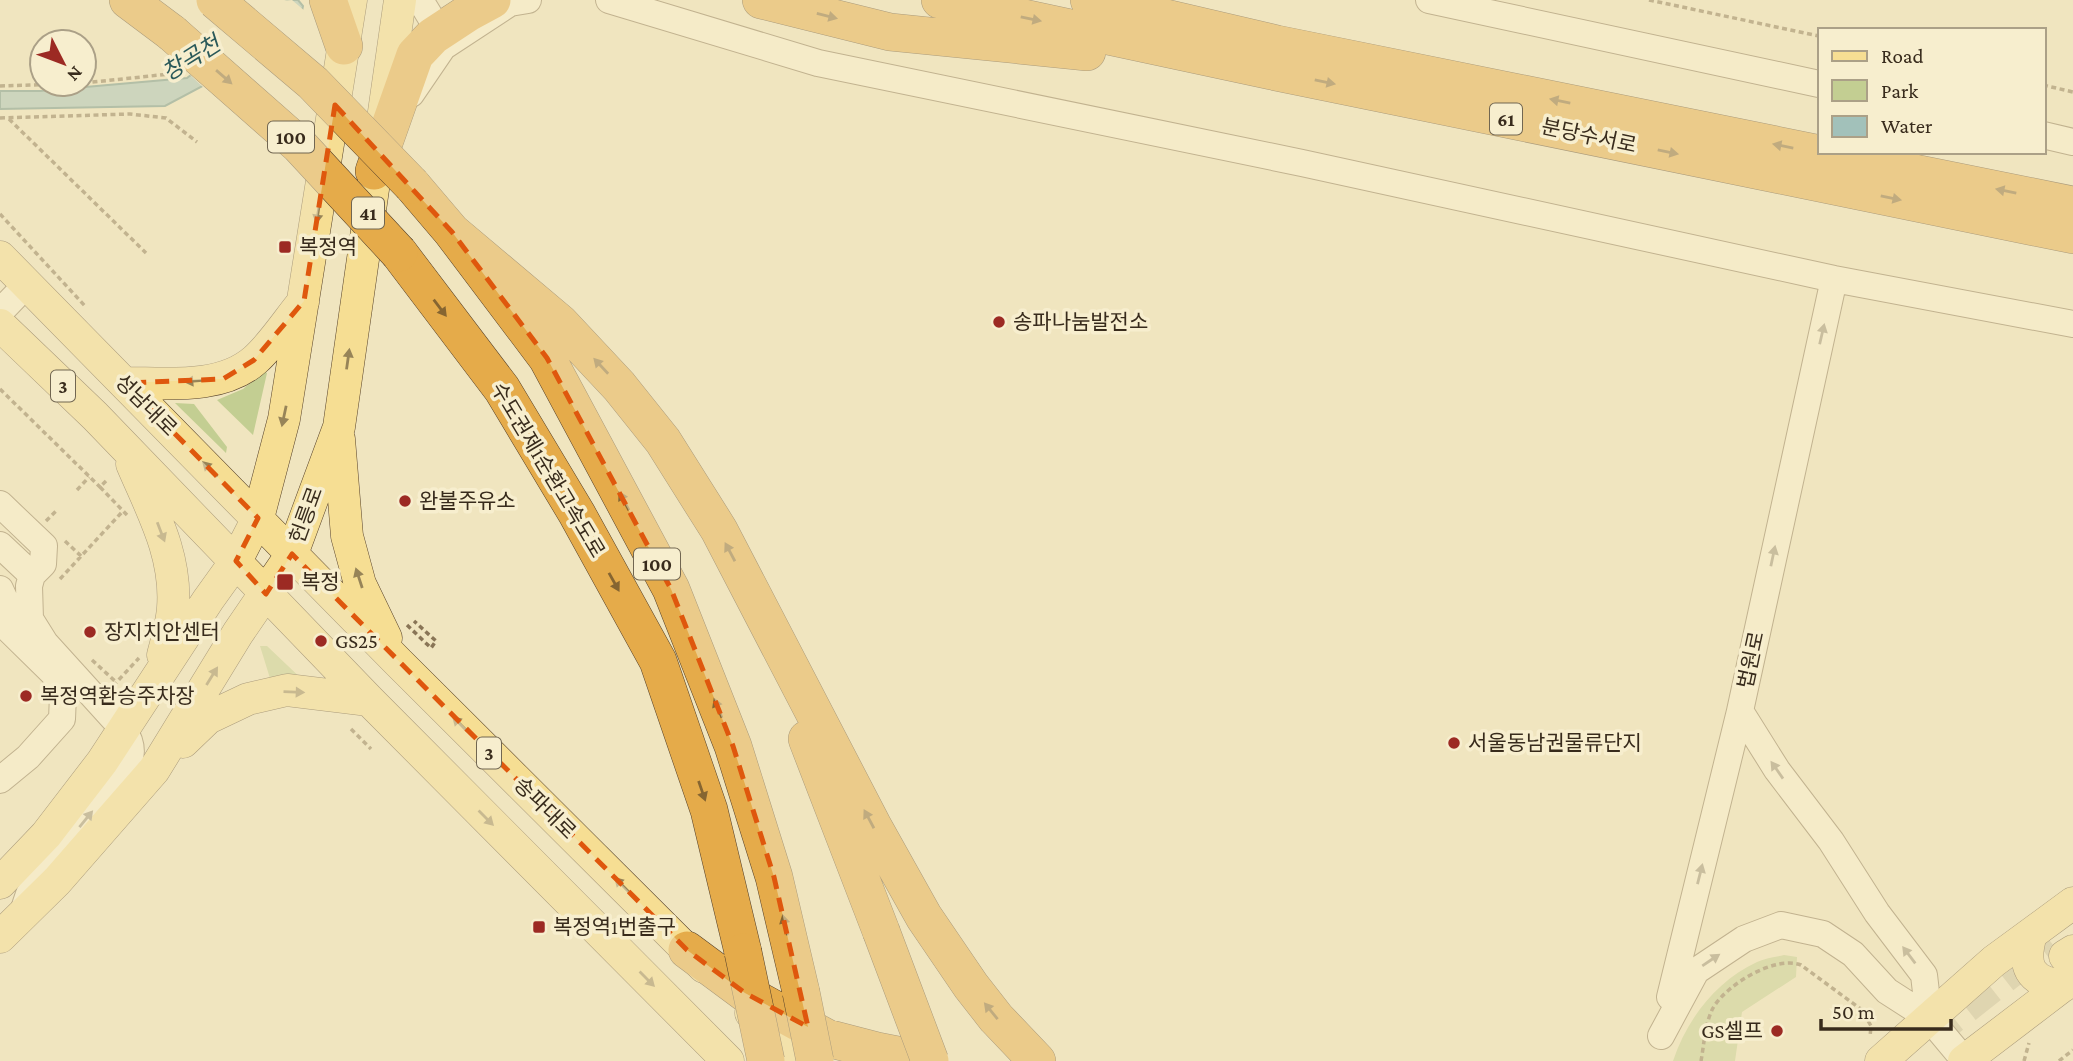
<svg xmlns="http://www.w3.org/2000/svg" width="2073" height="1061" viewBox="0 0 2073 1061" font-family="'Crimson Pro','Noto Sans KR',serif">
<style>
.green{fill:#c3ce92}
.water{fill:#a2c1ba;stroke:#699089;stroke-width:2}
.pier{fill:#f0e5bf}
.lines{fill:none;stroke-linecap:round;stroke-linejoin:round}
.major-tunnel{stroke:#cbc09e;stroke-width:32;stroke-dasharray:32 16;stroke-linecap:butt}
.minor-casing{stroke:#897556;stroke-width:28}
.major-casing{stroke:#57422b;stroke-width:33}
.highway-casing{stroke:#57422b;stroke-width:38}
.path{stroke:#897556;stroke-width:3.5;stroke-dasharray:5 3.5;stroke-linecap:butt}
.minor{stroke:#fbf1d2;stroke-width:26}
.major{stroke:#f6de93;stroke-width:32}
.highway{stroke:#e5ab4a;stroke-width:37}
.highway-bridge-casing{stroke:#57422b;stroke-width:38;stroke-linecap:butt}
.highway-bridge{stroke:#e5ab4a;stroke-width:37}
.oneway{fill:#866531}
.oneway2{fill:#978458}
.oneway3{fill:#9a8e77}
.marked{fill:none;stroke:#df570d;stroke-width:5;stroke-dasharray:14 9;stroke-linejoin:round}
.poi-dot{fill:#9c2a23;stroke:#f7eece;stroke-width:2.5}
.labels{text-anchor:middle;stroke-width:7;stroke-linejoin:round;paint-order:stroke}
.shield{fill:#f7eece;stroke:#716651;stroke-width:2}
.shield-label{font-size:19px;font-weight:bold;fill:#382b1c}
.street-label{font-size:21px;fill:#382b1c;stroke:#f7eece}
.poi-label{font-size:21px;fill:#382b1c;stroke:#f7eece;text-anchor:start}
.water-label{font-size:23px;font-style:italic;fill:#2a5959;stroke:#f7eece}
</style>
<rect width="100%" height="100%" fill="#f0e5bf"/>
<!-- green -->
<path class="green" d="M264,371l3,2 -14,62 -36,-35 26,-11z
M175,403l19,1 33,43 -1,6z
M260,646h7l40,38 -34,4z
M1784,955l13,2 -1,20 -54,35 -7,49h-62c14,-42 43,-80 84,-99 8,-4 19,-5 27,-7z"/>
<!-- water -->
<path class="water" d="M290,0h8l5,6 -6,30 -132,70 -165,3v-18h40l147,-13 95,-75z"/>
<!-- pier -->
<path class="pier" d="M292,0l14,12 -7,27 -94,50 -17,-16 92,-72z"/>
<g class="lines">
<!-- major-tunnel -->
<path class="major-tunnel" d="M1928,1037l122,-96"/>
<!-- minor casing -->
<g class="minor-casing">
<path id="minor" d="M420,0l11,18
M609,0l209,63 484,100 532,116 239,45
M1429,0l390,84
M411,94l32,-47 67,-44 18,-3
M2043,135l30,7
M1834,279l-94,432 37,59 54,71 46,72 47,62 5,43 36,43
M0,312l27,-28
M0,504l44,42 -1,18 -11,11 -3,11 1,33 15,24 78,86c11,16 10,29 0,46l-82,100 -12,19 -4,12
M0,545l32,30
M0,589l22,48
M0,621l54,53 9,21 -1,24 -34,38 -28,23
M1670,997l70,-286
M1661,1036l35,-65 48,-32 37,-14 42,9 30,20 34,37 42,27"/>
</g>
<!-- major casing -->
<g class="major-casing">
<path id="major" d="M0,257l398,405 306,305
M0,325l95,91 274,284 359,361
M125,383c42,0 96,7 130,-23 18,-16 33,-40 48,-58
M339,439l8,97 13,48 26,54
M132,464c20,47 45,91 41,144 -1,15 -6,32 -10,47
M183,742l25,-24 40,-19 39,-9 82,10
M0,883l46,-48 56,-73 106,-162 28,-39 22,-43 26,-99 67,-419
M2031,934c-9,32 -2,48 32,52
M0,937l57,-56 97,-111 84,-137 54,-79 47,-127 61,-427
M2065,956l8,-5
M751,1013l49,48
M1881,1061l113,-100 79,-58
M1964,1061l109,-83"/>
</g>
<!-- highway casing -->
<g class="highway-casing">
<path id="highway" d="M128,0l44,33
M328,0l16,46
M761,0l129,32 197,20
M940,0l331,71 802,164
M1089,0l188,44 796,161
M374,171l41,-116 18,-19 35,-23 24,-13
M412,185l40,47 95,126 124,231 62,157 41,131 27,115
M452,232l108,91 59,63 44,55 56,89 154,296 51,91 47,69 25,32 41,43
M399,253l103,136 75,125 81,147 51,149 34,142
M807,739l74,192
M687,950l58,43 82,45 50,13 51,10"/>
</g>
<!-- path -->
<path class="path" d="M1649,0l170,36
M84,83l95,-10
M2043,85l30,7
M0,86l65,-2
M0,118l130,-4 36,4 31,24
M9,119l137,134
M0,214l85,92
M0,389l100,98
M106,481l-6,6 27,28
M77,490l12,-13
M46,521l11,-11
M65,541l16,15
M60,579l63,-68
M407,625l24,23 5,-7 -22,-20
M92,660l24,22
M113,686l26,-28
M351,729l20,20
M1701,1061c3,-16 4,-38 12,-53 13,-23 62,-53 88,-43l61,45 9,16 -1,11
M2024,1061l5,-18
M2059,1061l14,-11"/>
<!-- minor -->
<use href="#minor" class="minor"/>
<!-- major -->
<use href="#major" class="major"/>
<!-- highway -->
<use href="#highway" class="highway"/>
<!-- highway-bridge casing -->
<g class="highway-bridge-casing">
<path id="highway-bridge" d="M215,0l98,83 99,102
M172,33l127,112 100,108
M881,931l49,130
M743,952l23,109
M801,992l14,69"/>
</g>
<!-- highway-bridge -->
<use href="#highway-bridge" class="highway-bridge"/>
</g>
<!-- one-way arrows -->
<defs><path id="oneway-solid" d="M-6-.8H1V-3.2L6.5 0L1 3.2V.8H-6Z" transform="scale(1.75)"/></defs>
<g class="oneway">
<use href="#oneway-solid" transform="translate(827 16) rotate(14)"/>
<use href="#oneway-solid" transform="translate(1031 19) rotate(12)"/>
<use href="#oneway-solid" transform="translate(224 77) rotate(41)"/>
<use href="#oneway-solid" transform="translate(1325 82) rotate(12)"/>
<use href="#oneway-solid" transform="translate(1560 101) rotate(-169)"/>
<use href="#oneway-solid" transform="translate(1783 146) rotate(-169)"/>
<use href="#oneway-solid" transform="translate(1668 152) rotate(12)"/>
<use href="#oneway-solid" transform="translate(2006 191) rotate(-169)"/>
<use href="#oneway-solid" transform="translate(1891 198) rotate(12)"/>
<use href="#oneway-solid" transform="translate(440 308) rotate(53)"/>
<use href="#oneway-solid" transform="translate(601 366) rotate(-133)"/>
<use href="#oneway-solid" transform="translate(624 501) rotate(-118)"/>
<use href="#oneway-solid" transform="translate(730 552) rotate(-118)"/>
<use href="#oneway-solid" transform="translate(614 582) rotate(61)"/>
<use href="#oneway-solid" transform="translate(718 708) rotate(-112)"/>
<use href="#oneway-solid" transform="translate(702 791) rotate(71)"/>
<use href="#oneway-solid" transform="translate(869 819) rotate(-118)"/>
<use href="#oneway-solid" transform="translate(785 925) rotate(-103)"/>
<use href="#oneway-solid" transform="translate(991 1011) rotate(-129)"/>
</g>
<g class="oneway2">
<use href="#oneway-solid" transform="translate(318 213) rotate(99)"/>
<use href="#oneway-solid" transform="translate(348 359) rotate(-82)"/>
<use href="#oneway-solid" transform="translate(195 381) rotate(175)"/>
<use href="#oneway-solid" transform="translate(284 416) rotate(102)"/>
<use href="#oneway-solid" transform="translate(210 469) rotate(-135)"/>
<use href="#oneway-solid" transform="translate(161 532) rotate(69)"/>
<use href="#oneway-solid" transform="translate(359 578) rotate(-108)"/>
<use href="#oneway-solid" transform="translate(212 676) rotate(-58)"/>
<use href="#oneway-solid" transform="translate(294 692) rotate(2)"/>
<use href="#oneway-solid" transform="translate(460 724) rotate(-135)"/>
<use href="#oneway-solid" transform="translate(486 818) rotate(45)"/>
<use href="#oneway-solid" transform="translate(622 885) rotate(-135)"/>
<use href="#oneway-solid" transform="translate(647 979) rotate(45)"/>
</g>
<g class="oneway3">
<use href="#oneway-solid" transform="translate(1822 334) rotate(-77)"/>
<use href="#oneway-solid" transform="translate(1773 556) rotate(-78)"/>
<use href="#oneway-solid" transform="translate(1777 770) rotate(-125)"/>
<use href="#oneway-solid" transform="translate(86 819) rotate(-51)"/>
<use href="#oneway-solid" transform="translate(1700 874) rotate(-76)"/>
<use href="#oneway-solid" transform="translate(1909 955) rotate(-127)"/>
<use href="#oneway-solid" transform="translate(1711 960) rotate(-34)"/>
</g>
<!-- marked area -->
<path d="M0 0H2073V1061H0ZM335,105l117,127 95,126 124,231 62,157 41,131 34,150 -63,-34 -58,-43 -395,-396 -26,40 -30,-33 22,-43 -133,-135 98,-4 31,-19 50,-59z" fill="#f0e5bf" fill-opacity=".55" fill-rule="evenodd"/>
<path class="marked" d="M335,105l117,127 95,126 124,231 62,157 41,131 34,150 -63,-34 -58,-43 -395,-396 -26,40 -30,-33 22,-43 -133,-135 98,-4 31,-19 50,-59z"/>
<!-- markers -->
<g class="poi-dot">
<rect x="278" y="240" width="14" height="14" rx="3.5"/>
<circle cx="999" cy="322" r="7"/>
<circle cx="405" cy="501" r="7"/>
<rect x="276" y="573" width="18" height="18" rx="3.5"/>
<circle cx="90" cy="632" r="7"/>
<circle cx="321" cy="641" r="7"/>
<circle cx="26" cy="696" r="7"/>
<circle cx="1454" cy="743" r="7"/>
<rect x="532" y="920" width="14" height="14" rx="3.5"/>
<circle cx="1777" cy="1031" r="7"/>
</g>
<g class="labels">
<!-- shield labels -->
<g class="shield">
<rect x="1490" y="103.5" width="32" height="31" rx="5"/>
<rect x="268" y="121.5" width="46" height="31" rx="5"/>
<rect x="352" y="197.5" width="32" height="31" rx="5"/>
<rect x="51" y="370.5" width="24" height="31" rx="5"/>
<rect x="634" y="548.5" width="46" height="31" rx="5"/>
<rect x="477" y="737.5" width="24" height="31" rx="5"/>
</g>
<g class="shield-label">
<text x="1506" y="126">61</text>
<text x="291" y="144">100</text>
<text x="368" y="220">41</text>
<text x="63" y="393">3</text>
<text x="657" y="571">100</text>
<text x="489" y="760">3</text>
</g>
<!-- street labels -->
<g class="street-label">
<text transform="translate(1589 136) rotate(12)" y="7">분당수서로</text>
<text transform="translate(146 405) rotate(45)" y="7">성남대로</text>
<text transform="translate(548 470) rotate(59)" y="7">수도권제1순환고속도로</text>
<text transform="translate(306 515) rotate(-70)" y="7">헌릉로</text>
<text transform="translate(1751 660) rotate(-78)" y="7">법원로</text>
<text transform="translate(545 808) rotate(45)" y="7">송파대로</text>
</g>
<!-- poi labels -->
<g class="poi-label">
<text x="299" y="254">복정역</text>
<text x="1013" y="329">송파나눔발전소</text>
<text x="419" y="508">완불주유소</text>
<text x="301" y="589">복정</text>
<text x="104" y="639">장지치안센터</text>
<text x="335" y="648">GS25</text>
<text x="40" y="703">복정역환승주차장</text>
<text x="1468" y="750">서울동남권물류단지</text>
<text x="553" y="934">복정역1번출구</text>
<text x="1763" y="1038" text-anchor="end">GS셀프</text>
</g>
<!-- water labels -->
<g class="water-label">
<text transform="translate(191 58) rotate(-32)" y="8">창곡천</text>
</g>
</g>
<!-- legend -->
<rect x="1818" y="28" width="228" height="126" fill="#f7eece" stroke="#aba087" stroke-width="2"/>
<rect x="1832" y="51" width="35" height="10" fill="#f6de93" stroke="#aba087" stroke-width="2"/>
<text x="1881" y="63" font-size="21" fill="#382b1c">Road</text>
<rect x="1832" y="80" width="35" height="21" fill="#c3ce92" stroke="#aba087" stroke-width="2"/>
<text x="1881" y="98" font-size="21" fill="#382b1c">Park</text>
<rect x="1832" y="116" width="35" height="21" fill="#a2c1ba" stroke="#aba087" stroke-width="2"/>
<text x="1881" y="133" font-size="21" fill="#382b1c">Water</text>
<!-- north arrow -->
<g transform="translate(63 63) rotate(132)"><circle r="33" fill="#f7eece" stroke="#aba087" stroke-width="2"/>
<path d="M0-5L12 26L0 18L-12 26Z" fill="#9c2a23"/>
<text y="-10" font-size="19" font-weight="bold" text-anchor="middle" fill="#382b1c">N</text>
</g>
<!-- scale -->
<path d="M1821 1019v10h130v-10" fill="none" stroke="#382b1c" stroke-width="3.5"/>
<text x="1832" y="1019" font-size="21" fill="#382b1c" stroke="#f7eece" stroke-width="5" paint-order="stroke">50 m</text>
</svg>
